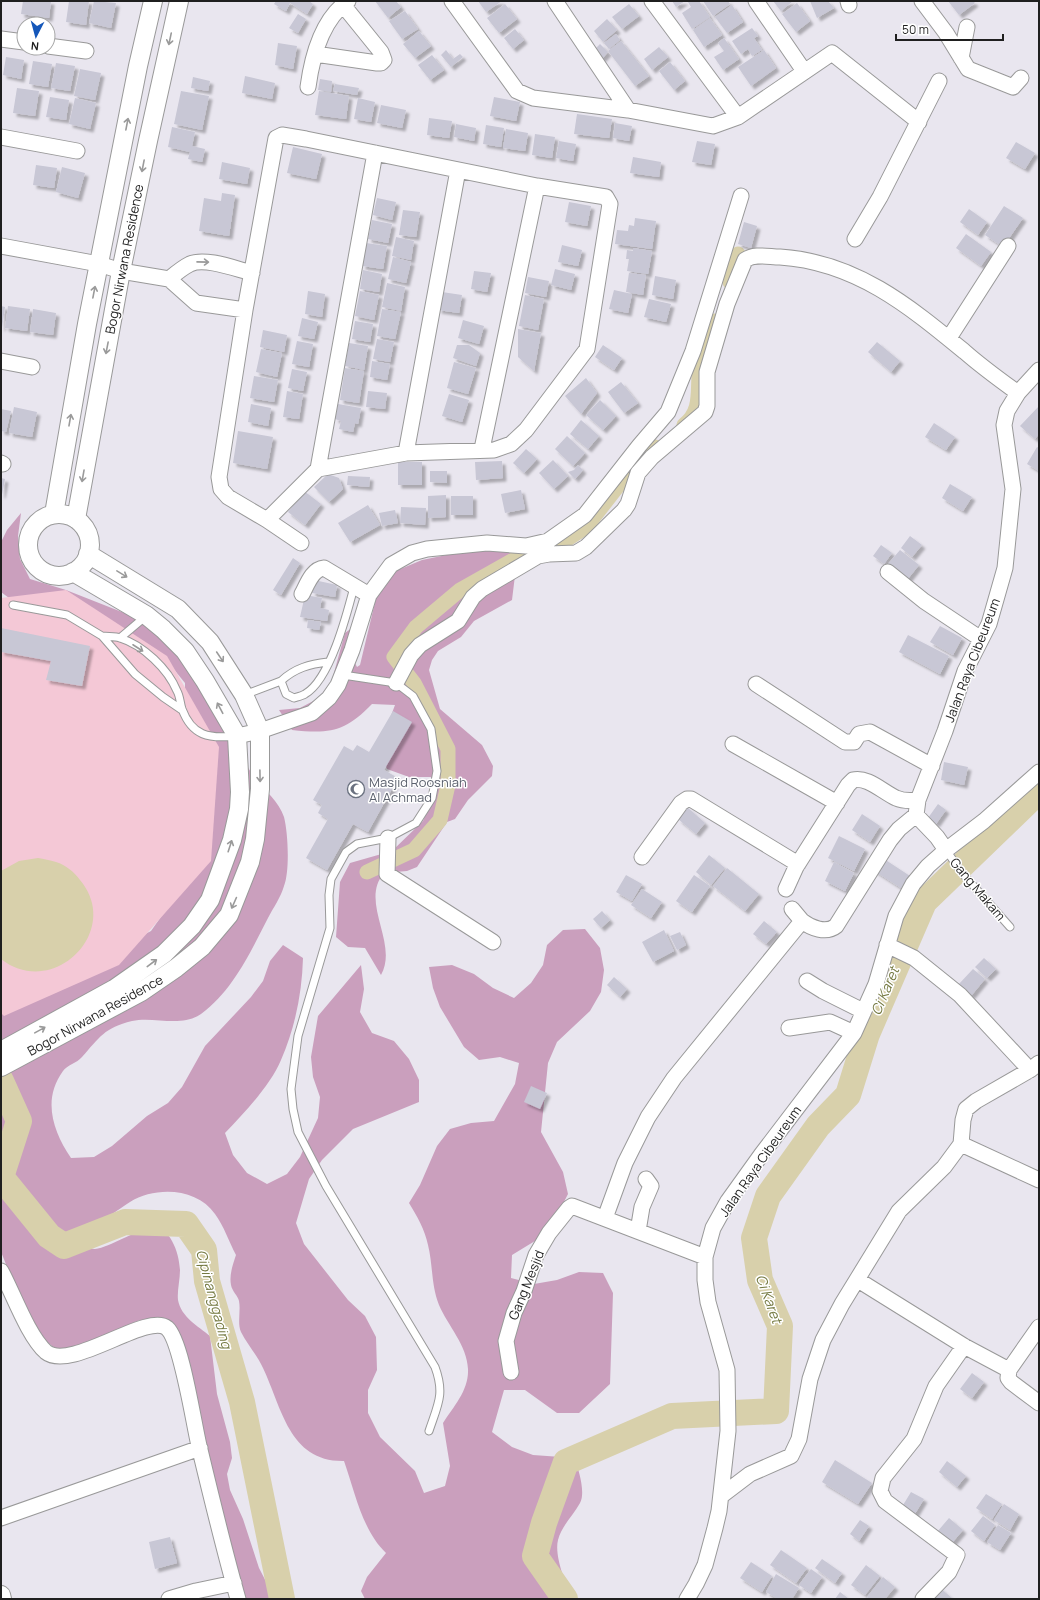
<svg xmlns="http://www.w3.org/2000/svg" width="1040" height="1600" viewBox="0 0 1040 1600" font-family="Manrope,sans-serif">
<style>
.forest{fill:#ca9fbd}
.park{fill:#f4c8d6}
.water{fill:#d8d0ab}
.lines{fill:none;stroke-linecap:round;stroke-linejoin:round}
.canal{stroke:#d8d0ab;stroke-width:15}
.river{stroke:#d8d0ab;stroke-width:26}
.building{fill:#c8c7d5;filter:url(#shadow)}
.service-casing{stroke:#999;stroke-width:9}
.minor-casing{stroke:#999;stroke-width:17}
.tertiary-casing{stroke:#999;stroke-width:20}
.service{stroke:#fff;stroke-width:7}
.minor{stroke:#fff;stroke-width:15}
.tertiary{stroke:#fff;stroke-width:18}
.oneway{stroke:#9a9a9a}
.labels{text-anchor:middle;stroke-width:3;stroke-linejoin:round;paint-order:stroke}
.street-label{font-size:13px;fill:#1f1f1f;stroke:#fff}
.worship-label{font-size:13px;fill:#5b616d;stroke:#fff;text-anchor:start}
.water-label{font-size:14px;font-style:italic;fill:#747941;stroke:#fff}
</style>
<defs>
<filter id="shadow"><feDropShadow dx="3.5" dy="3.5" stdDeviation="1" flood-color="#0004"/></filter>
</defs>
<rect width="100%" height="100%" fill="#e9e6ef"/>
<!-- forest -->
<path class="forest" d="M21,513l-3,23 2,23 10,20 36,11 66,26 29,21 19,19 75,123c10,11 24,23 29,38 4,15 6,54 0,69 -3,11 -11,22 -16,32 -18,35 -35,72 -67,96 -20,14 -47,2 -69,7 -28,7 -32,16 -50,36 -5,6 -15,8 -19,14 -21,29 -10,60 8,87l23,-1 18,-11 35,-30 21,-13 14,-16 23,-41 46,-49 12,-16 7,-20 13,-16 20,13c-1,35 -8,70 -22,102 -11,26 -37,53 -56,73l8,22 14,18 20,11 20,-10 13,-17 18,-39 2,-21 -7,-20 -2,-20 7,-41 43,-51 3,24 -4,23 12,21 22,8 15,18 10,21v22l-66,27 -31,31 -13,19 -13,44 8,21 44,56 17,16 11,21 1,33 -9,20v23l12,24 35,34 9,22 21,-7 5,-20 -7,-43c11,-17 26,-33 25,-54 -1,-24 -20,-43 -29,-64 -8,-20 -6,-40 -11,-60 -3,-15 -11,-29 -19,-42l11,-18 17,-39 13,-17 21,-6 23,-2 21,-37 4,-21 -19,-6 -21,3 -15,-13 -24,-40 -7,-19 -4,-21 23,-2 22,9 19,14 21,10 17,-15 12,-18 4,-20 16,-15 22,-1 15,19 4,22 -3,22 -11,19 -33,31 -9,21 -7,69 22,40 5,22 -20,39 -36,22 -1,23 23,6 23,-4 22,-8 24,1 10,20 -3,91 -31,29h-22l-32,-23h-21l-12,42 20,15 21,8 42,3c3,11 11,34 5,45 -7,13 -18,22 -22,37 -4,16 8,44 13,59h-206l-4,-8 6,-14 19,-24c-24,-23 -31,-61 -42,-92 -55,1 -62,-53 -81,-93 -6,-13 -16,-24 -22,-36 -4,-9 0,-21 -2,-31 -1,-5 -7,-10 -8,-16 -2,-10 2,-21 5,-30 -7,-13 -12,-29 -21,-41 -18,-26 -59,-28 -85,-12 -19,12 -30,24 -54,27l1,15c5,2 12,5 18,5 22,-2 61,-38 77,-8 5,9 7,18 8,29 0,10 -3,21 -2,30 3,17 20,26 32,36l7,58 13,48 2,16 -5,16 3,16 13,29 16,49 16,31h-37l-51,-225 -33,-54h-14l-10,4c-14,7 -44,25 -58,27 -37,6 -60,-74 -71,-99v-291l131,-20 19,-10 12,-17 22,-190v-41l-13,-16 -155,-63 -16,-12v-50l6,-12z
M508,550l9,9 -5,41 -38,21 -13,16 -23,14 -6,9 -3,10 11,39 42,36 11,21 -1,10 -24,24 -13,19 -8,3 -30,45 -10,4 -23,2c-25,29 15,70 -3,102l-16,-27 -17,-1 -12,-10 4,-55 10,-19 42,-12 31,-30 9,-21 -1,-23h-22l-22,-8 -8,-21 16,-43 -23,-1c-27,28 -42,30 -80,26l-13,-20 21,-2 19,-10 13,-18 13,-47 8,-6 5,2 -3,34 2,4 3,-2 17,-71 14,-21 31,-13 44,-9z"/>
<!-- park -->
<path class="park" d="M66,590l101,66 52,91 -8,114 -92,104 -115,51 -3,-3v-415z"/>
<!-- water -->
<path class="water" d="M38,858c6,1 12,2 18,4 10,3 18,10 24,18 43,51 -27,120 -79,79v-88l18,-10z"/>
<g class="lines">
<!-- canal -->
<path class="canal" d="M730,282l8,-28
M684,425c21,-16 11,-40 17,-63 3,-14 10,-27 14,-41
M367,872l47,-22 26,-30 8,-35v-36l-34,-66 -20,-26 22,-30 44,-37 66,-37 37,-11 23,-15 50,-64 19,-16"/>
<!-- river -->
<path class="river" d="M1,1081l18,40 -18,56 48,59 15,10 61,-24 61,2 18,26 3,31 35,121 40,197
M565,1599l-30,-43 9,-33 22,-61 106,-46 104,-5 4,-85 -20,-46 -6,-42 14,-42 50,-70 30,-31 19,-61 57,-132 115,-111"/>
</g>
<!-- building -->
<path class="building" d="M23,1h28l-2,17 -28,-4z
M69,1h20l-3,24 -20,-3z
M94,1l22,2 -5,25 -22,-5z
M276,1h33l4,3 -6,10 -17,-11 -4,8 -12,-7z
M375,1h21l5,6 -13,11z
M478,1h24l-16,11z
M672,1h13l-9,6z
M689,1h10l11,16 -18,12 -10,-16 9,-6 -3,-5z
M703,1h25l2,3 -17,12z
M773,1h20l-12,10z
M810,1h18l6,7 -17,10z
M948,1h25l2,2 -16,12z
M797,3l13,18 -14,11 -14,-18z
M505,4l12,15 -18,14 -12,-15z
M629,4l10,12 -17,13 -10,-12z
M732,5l11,17 -16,11 -12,-16z
M405,11l13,18 -16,10 -13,-18z
M298,14l8,5 -8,14 -9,-5z
M710,18l12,17 -18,12 -11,-17z
M607,19l10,11 -14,12 -9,-11z
M752,28l6,8 -4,2 8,12 -10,6 -4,-7 -7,5 -9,-13z
M515,29l9,11 -11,9 -9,-11z
M419,31l12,15 -16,12 -12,-14z
M616,34l4,6 -11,9 -5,-6z
M724,38l15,21 -16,11 -9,-13 10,-6 -6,-8z
M621,41l28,35 -14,10 -27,-35z
M278,43l19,3 -4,23 -18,-4z
M600,44l8,8 -6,7 -9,-8z
M659,47l9,10 -16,13 -8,-11z
M446,50l7,9 7,-5 3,3 -12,10 -10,-12z
M764,50l12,18 -25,18 -13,-19z
M432,55l12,15 -14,10 -12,-15z
M6,57l18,3 -3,19 -18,-4z
M33,61l19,3 -4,23 -19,-3z
M670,62l15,19 -11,9 -15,-19z
M56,63l19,3 -5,25 -19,-3z
M80,69l21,4 -6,27 -21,-4z
M245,76l30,7 -3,16 -30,-6z
M193,77l17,4 -2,10 -17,-3z
M320,79l12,2 -1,11 -13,-2z
M335,84l24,4 -2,7 -24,-4z
M17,88l22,3 -4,25 -22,-3z
M181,91l28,5 -7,34 -28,-6z
M319,91l30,5 -3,23 -31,-4z
M50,97l19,3 -3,20 -20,-3z
M494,97l26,5 -4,19 -26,-5z
M75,98l21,5 -6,26 -21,-5z
M358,98l17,4 -4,20 -17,-3z
M381,105l25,5 -4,18 -25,-5z
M577,114l35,5 -3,19 -35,-4z
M429,118l23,3 -3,17 -22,-3z
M615,123l17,3 -3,15 -16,-3z
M456,124l20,4 -2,13 -20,-4z
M486,125l18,3 -3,19 -18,-3z
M172,127l23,5 -3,14 13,3 -3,13 -14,-3 2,-7 -22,-5z
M506,129l22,4 -3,18 -22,-3z
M535,134l20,3 -3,21 -20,-3z
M559,141l17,3 -3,17 -17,-3z
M697,141l18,3 -4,21 -19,-3z
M1016,142l19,11 -10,16 -19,-11z
M293,147l29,7 -6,25 -29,-6z
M633,157l28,5 -2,15 -29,-4z
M222,162l28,6 -3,16 -28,-5z
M36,165l21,3 -3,20 -21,-3z
M62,167l23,6 -7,25 -22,-6z
M222,193l13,2 -6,41 -30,-5 5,-33 17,3z
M377,198l19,4 -4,18 -19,-5z
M569,202l22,4 -4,20 -22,-4z
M1004,206l19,12 -20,29 -18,-12z
M969,209l18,13 -9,13 -18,-13z
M403,210l17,2 -4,25 -17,-2z
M635,218l21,3 -4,28 -37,-5 2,-14 11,1 1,-6 5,1z
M372,220l20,4 -4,19 -20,-4z
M744,222l13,4 -6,22 -13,-4z
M966,234l25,18 -10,14 -25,-18z
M396,237l18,4 -3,19 -19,-4z
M366,243l21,3 -4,23 -21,-3z
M562,245l20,5 -4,16 -20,-4z
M633,248l19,3 -4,23 -21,-3 2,-12h-3l1,-9 6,1z
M393,257l18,5 -5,21 -18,-4z
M555,269l20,5 -4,16 -20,-5z
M363,270l19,4 -3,18 -19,-3z
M474,271l17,2 -4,19 -16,-3z
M629,273l17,2 -3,20 -17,-3z
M655,276l21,4 -3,19 -21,-4z
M528,277l21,4 -3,16 -21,-4z
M387,283l18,4 -4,24 -19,-4z
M614,290l18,4 -4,19 -19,-4z
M308,291l17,3 -3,23 -17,-3z
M360,291l19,4 -5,25 -19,-4z
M442,292l20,3 -3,18 -21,-3z
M525,295l19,4 -6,31 -19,-4z
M649,299l22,5 -5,18 -22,-5z
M1,306l4,1 -3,21h-1z
M8,306l22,3 -3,22 -22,-3z
M33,309l23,4 -3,22 -23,-3z
M382,309l19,3 -6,27 -18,-3z
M302,318l16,4 -4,17 -16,-3z
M463,320l21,6 -5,18 -21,-6z
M355,321l18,3 -3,18 -18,-3z
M518,329l23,4 -7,38 -16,-14z
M263,330l24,5 -3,17 -24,-5z
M377,339l17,3 -4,20 -17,-3z
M297,341l16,3 -4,23 -17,-3z
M877,342l23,19 -9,11 -23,-20z
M349,343l19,3 -4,24 -19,-4z
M457,345h12l11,8 -4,13 -23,-8z
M603,345l19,13 -8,12 -19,-13z
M261,349l21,4 -5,24 -21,-5z
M372,361l18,3 -3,16 -17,-3z
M454,362l22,6 -8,26 -21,-6z
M345,368l19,3 -5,32 -19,-3z
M292,369l15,3 -4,19 -15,-3z
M254,376l24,4 -4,22 -24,-4z
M586,378l11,15 -16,21 -16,-18z
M621,382l17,21 -14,10 -16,-21z
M287,391l16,3 -4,25 -16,-2z
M368,391l19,2 -2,16 -19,-2z
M449,394l20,6 -7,22 -20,-6z
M600,400l16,16 -13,14 -17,-15z
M251,404l20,4 -3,18 -20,-4z
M338,404l23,4 -3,16 -3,-1 -2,9 -14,-3 2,-8 -6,-2z
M1039,406v28l-4,5 -15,-13z
M14,407l23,5 -5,25 -23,-4z
M1,409l10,2 -5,21 -5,-1z
M581,420l18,16 -11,13 -18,-15z
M934,423l21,14 -9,13 -21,-13z
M238,431l35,6 -6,32 -34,-6z
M567,436l18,17 -12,13 -18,-17z
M1037,447l2,1v23l-12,-7z
M526,449l11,10 -13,14 -11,-10z
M553,460l15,16 -14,13 -15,-16z
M502,461l1,17 -27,2 -1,-18z
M398,462h24v23h-24z
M578,465l5,5 -8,9 -7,-7 6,-2z
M430,471h17v12l-17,-1z
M328,474l11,4 4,11 -14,13 -15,-15z
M348,476l22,1 -1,10 -22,-2z
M1,478l4,1 -3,16h-1z
M950,484l22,13 -9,14 -21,-13z
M521,490l4,19 -20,4 -4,-19z
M304,491l17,13 -16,21 -17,-13z
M446,495v22l-18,1v-22z
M451,496h22v19h-22z
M368,505l12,20 -30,17 -12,-19z
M401,507l25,1 -1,17 -25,-2z
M395,510l3,13 -16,3 -3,-13z
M910,536l12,9 -10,12 -11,-9z
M881,545l11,8 -8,11 -11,-8z
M900,550l19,15 -12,15 -19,-16z
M293,558l7,5 -19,32 -8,-5z
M314,580l23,5 -2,12 -23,-4z
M305,595l17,3 -2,10 9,2 -2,11 -27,-4z
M308,620l13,2 -2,8 -12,-2z
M940,626l22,12 -9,17 -23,-13z
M1,628l89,18 -8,40 -36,-6 5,-19 -50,-9z
M908,635l41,21 -9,18 -41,-22z
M393,711l19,11 -28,48 14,8 -30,54 -15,-8 -26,46 -21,-12 22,-39 -10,-6 4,-8 -9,-5 31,-54 9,5 4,-6 12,7z
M944,762l24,5 -4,18 -23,-5z
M938,804l8,6 -10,14 -8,-6z
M687,807l18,16 -9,11 -18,-15z
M862,814l18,12 -10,16 -18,-12z
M839,836l26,13 -11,22 -26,-13z
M709,855l16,13 -14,17 -15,-13z
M881,857l29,19 -9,12 -28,-18z
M834,862l20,11 -9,18 -20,-10z
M727,868l32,26 -14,17 -32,-25z
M626,875l16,9 -10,17 -16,-9z
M694,875l16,11 -18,26 -16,-11z
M642,889l20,13 -11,16 -20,-13z
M602,911l8,9 -9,8 -8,-9z
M764,921l13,11 -11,12 -13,-10z
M664,930l10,21 -21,11 -11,-20z
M680,932l6,13 -9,5 -7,-14z
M984,958l12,11 -9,9 -12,-11z
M973,969l12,10 -14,17 -13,-11z
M614,977l13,12 -7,8 -13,-12z
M531,1086l16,7 -7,16 -16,-7z
M972,1373l12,9 -12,16 -12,-9z
M835,1460l37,23 -14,21 -36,-22z
M947,1461l19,15 -9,11 -18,-15z
M911,1492l13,7 -11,18 -13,-7z
M986,1494l16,10 -10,15 -16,-11z
M1004,1504l15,10 -9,16 -16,-10z
M983,1516l12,9 -11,16 -13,-10z
M949,1518l14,12 -12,14 -14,-12z
M860,1520l9,6 -10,15 -9,-7z
M998,1525l13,8 -11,17 -13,-8z
M170,1537l7,26 -22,6 -6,-27z
M781,1550l26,18 -11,15 -26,-18z
M822,1559l20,14 -7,10 -20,-15z
M751,1562l21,14 -10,16 -22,-14z
M866,1565l14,11 -15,19 -14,-10z
M811,1569l11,8 -11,16 -12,-8z
M776,1574l23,14 -7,11h-14l-12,-7z
M883,1577l12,10 -10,12h-15l-3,-2z
M939,1587l14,12h-25z
M840,1592l9,7h-14z"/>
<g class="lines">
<!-- service casing -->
<g class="service-casing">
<path id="service" d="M13,605l54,10 35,21 33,38 28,23 19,13
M102,636c6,1 13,0 18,2 23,7 48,31 57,53 3,5 3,12 5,18 10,27 27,30 53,27
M120,638l26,-22
M328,662c-18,2 -33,6 -47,19l5,13 8,4c3,-1 8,-2 11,-4 25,-14 42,-80 49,-107
M343,675l53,8 17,13 18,33 6,42 -5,27 -16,25 -28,15 -31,6 -11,8 -15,27 -2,16 1,33 -32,108 -7,53 2,20 5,23 28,54 109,181c10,27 3,37 -6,64
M244,695l37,-14
M946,850l16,23 48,54"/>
</g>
<!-- minor casing -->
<g class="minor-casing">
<path id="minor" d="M452,1l65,90 16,7 95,12 85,16 25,-9 94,-64 87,69
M555,1l73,109
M652,1l86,116
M756,1l48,70
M848,1l1,4
M922,1l24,32 22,36 45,18 8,-9
M1,39l23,3
M48,46l38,5
M315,54l62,9h4l3,-3 -3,-8 -38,-47
M961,58l6,-31
M308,87c4,-30 13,-67 40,-86
M1,137l76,14
M855,239l25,-42 59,-116
M1,246l98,18 22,7 48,8 27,24 49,7
M169,279c6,-5 13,-11 21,-15 15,-7 46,5 62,9
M949,338l59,-92
M1,361l31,6
M482,449l55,-263
M406,453l52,-283
M1,463l2,1
M318,469l57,-316
M267,520l51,-51 88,-16 88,-3 17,-6 15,-14 61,-81 23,-145 -4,-7 -69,-11 -231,-47 -24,-4 -6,3 -31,172 -26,167 2,12 7,8 39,23 34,23
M888,572l36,29 57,38
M302,594c5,-9 10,-25 22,-26l45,27
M396,683l15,-28 9,-10 38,-24 15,-24 9,-8 56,-33 11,-2 27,-1 10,-6 38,-37 4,-6 10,-31 14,-16 53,-45 2,-6v-34l20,-68 18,-44c10,-7 24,-3 35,-3 76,5 129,49 185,95 17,15 35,28 53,41
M756,684l89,58h9l5,-8 11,-2 62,34
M237,736l23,-5 52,-18 17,-15 9,-13 14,-35 17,-55 22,-30 21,-12 15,-4 60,-6 39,3 22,-5 37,-26 54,-69 29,-34 25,-61 48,-155
M733,744l104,59
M388,838l-1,36 106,68
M946,850l-9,-13 -21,-22 2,-15 27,-69 20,-60 24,-47 16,-56 8,-79 -9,-64 3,-14 11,-18 21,-23
M642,857l39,-54 6,-4h4l107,65
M786,889l10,-22 52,-82 5,-5c14,-4 30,12 43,18 7,3 14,3 22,2
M792,909l10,12
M887,945l27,13 46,37 70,75
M807,981l16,10 40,20
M789,1028l41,-6 24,11
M961,1144l78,36
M605,1218l20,-55 23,-46 26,-39 128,-157c9,7 24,13 34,5l54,-86 9,-11 17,-14
M638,1231l4,-24 9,-21 -5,-7
M1,1271c12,22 27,65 45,81 25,20 101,-40 121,-24 15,13 27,99 33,122 12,50 24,100 38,149
M858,1280l106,66 45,24 -1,8 3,4 28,21
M1009,1370l30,-43
M511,1372l-5,-31 8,-28 10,-22 12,-36 13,-22 20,-25 3,-2 133,51
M721,1496l29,-22 41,-18 8,-17 11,-60 13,-39 19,-36 57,-93 45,-44 17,-23 2,-24 3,-11 10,-8 54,-31 9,-7
M1,1518l199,-70
M169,1599l27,-8 38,-8
M687,1599l9,-15 9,-19 10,-37 4,-17 9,-80 -1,-61 -19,-68 -3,-22v-23l8,-29 15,-27 33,-46 93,-122 22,-49 20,-68 17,-32 15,-18 18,-16 38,-29 55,-49
M923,1599l26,-27 8,-17 -72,-54 -5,-10 3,-13 31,-39 22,-53 28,-40"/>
</g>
<!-- tertiary casing -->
<g class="tertiary-casing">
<path id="tertiary" d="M28 545a31 31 0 1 1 62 0a31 31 0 1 1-62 0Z
M54,514l33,-190 51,-258 15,-65
M76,519l45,-248 27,-130 31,-140
M1,1051l113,-62 50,-35 28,-28 18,-26 22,-60 7,-31 1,-17 -3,-56 -32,-55 -20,-30 -22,-22 -17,-14 -73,-43
M1,1067l140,-75 35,-24 26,-21 27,-32 21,-53 5,-23 5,-50v-58l-16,-36 -34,-53 -32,-33 -90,-55
M1,1595l1,4"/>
</g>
<!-- service -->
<use href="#service" class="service"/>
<!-- minor -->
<use href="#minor" class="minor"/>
<!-- tertiary -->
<use href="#tertiary" class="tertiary"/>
</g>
<!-- one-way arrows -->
<defs><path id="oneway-shaft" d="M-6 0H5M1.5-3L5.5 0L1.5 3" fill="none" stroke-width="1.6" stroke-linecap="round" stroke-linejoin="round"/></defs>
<g class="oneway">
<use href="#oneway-shaft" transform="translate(170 39) rotate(102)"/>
<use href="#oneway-shaft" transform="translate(127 124) rotate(-79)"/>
<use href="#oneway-shaft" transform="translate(143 166) rotate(101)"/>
<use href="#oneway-shaft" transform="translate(203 262) rotate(1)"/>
<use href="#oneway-shaft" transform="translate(94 292) rotate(-79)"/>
<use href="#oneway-shaft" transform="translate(107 348) rotate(101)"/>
<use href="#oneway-shaft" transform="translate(70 420) rotate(-80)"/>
<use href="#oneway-shaft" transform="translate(83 476) rotate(100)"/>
<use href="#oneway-shaft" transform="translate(122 574) rotate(31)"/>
<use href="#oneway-shaft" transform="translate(138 648) rotate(33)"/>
<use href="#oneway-shaft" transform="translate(220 657) rotate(56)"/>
<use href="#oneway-shaft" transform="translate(220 708) rotate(-118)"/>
<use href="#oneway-shaft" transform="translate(260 776) rotate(89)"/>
<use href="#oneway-shaft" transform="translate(230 846) rotate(-72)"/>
<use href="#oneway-shaft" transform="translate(234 903) rotate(114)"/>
<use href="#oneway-shaft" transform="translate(152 963) rotate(-37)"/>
<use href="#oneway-shaft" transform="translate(40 1030) rotate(-29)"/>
</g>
<!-- icons -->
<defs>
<g id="mosque-ring" transform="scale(0.9)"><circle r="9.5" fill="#fff" stroke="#6b7280" stroke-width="1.5"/><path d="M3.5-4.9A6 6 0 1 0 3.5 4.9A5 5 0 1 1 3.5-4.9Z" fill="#6b7280"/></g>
</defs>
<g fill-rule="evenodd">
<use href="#mosque-ring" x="356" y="789"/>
</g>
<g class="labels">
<!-- street labels -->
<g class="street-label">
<text transform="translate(124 259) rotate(-79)" y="5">Bogor Nirwana Residence</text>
<text transform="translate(972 660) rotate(-69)" y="5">Jalan Raya Cibeureum</text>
<text transform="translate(978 889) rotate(50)" y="5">Gang Makam</text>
<text transform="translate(95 1015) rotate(-29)" y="5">Bogor Nirwana Residence</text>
<text transform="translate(760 1161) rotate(-55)" y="5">Jalan Raya Cibeureum</text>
<text transform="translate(526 1285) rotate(-68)" y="5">Gang Mesjid</text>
</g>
<!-- worship labels -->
<g class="worship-label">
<text x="369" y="787">Masjid Roosniah<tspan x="369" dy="15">Al Achmad</tspan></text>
</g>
<!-- water labels -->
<g class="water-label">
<text transform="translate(885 991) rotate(-67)" y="5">Ci Karet</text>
<text transform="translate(214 1299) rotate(75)" y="5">Cipinanggading</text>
<text transform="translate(769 1299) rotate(70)" y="5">Ci Karet</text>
</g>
</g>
<!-- border -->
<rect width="1040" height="1600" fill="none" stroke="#1f1f1f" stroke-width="4"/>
<!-- north arrow -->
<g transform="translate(36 36) rotate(186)"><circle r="19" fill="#ffffff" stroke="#a5a5a5"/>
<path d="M0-3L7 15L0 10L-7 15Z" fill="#1457ba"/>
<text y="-6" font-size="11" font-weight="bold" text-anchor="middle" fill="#1f1f1f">N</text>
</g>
<!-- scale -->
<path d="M896 34v6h107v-6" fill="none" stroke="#1f1f1f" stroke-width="2"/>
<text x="902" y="34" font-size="12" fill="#1f1f1f" stroke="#ffffff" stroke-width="3" paint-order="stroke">50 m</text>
</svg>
